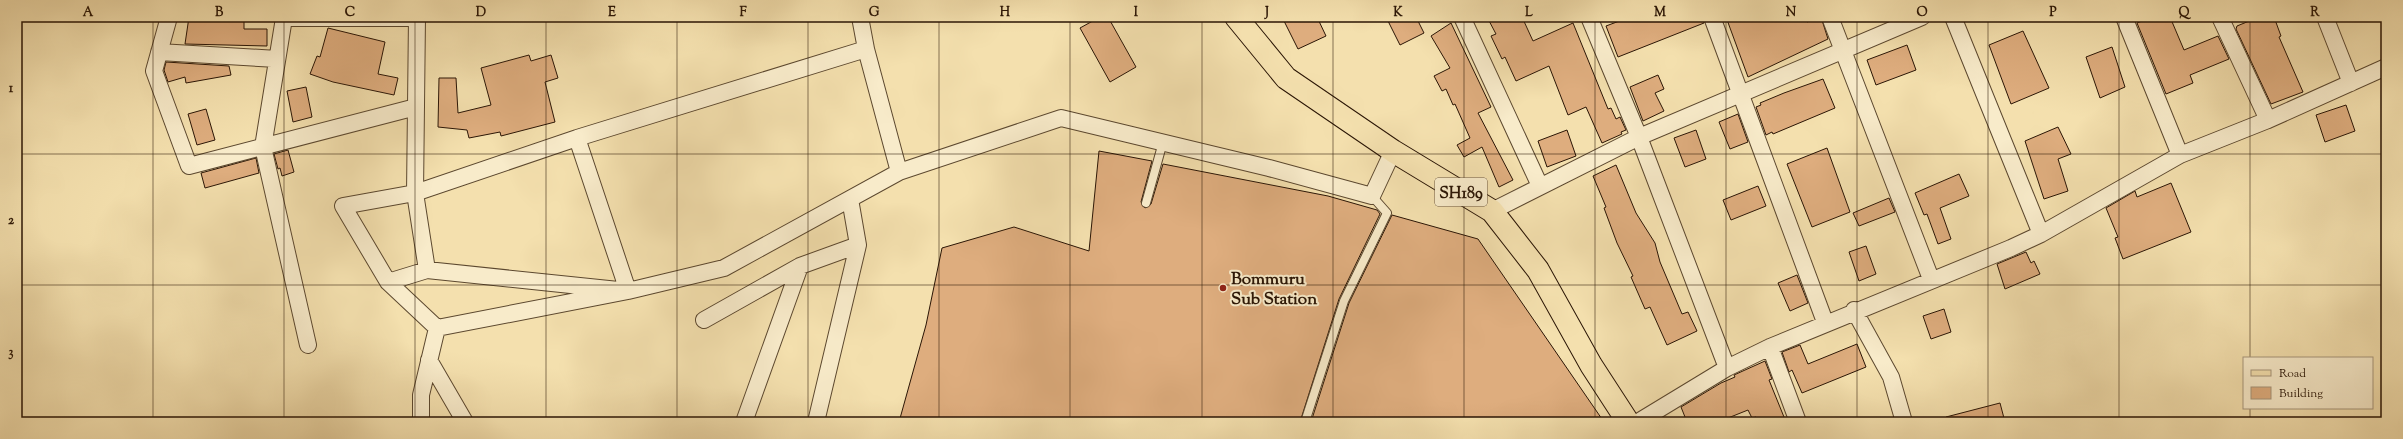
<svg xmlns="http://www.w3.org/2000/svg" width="2403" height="439" viewBox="0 0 2403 439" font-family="'Sorts Mill Goudy',serif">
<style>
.building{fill:#dead7e;stroke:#2a1505}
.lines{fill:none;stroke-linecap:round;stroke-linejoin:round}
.lane-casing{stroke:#5c482f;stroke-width:10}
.street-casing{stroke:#5c482f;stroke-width:18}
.primary-casing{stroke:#2a1505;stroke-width:24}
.lane{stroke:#f8ebca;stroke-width:8}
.street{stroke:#f8ebca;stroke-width:16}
.primary{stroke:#f4e0ae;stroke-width:22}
.grid{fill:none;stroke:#2a1505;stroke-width:1;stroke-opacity:0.55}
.poi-dot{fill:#8f2418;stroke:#f8ebca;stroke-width:1.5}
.labels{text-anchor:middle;stroke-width:4;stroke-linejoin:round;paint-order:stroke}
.shield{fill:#f8ebca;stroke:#685540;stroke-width:1}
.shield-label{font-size:16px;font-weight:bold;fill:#2a1505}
.poi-label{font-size:17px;font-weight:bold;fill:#2a1505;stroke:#f8ebca;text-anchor:start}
.neatline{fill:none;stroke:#2a1505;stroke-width:1.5}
.grid-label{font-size:13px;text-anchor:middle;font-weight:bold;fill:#2a1505}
</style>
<rect width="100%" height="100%" fill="#f4e0ae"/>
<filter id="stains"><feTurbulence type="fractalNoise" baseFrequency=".005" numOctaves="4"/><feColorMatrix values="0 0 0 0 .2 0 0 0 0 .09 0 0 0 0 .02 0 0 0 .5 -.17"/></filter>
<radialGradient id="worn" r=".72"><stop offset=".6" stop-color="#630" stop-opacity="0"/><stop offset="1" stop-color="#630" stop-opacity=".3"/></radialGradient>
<!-- building -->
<path class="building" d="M189,17h55v12h23v17l-82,-2z
M1100,17h8l28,50 -26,15 -30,-54z
M1282,17h35l9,19 -28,13z
M1386,17h30l8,16 -24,12z
M1487,17h35l11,24 40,-18 35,86 3,-1 5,11 4,-2 6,13 -5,2 1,2 -20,9 -16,-36 -18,8 -19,-49 -33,15 -11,-24 -3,2 -11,-23 5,-2z
M1630,17h73l1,6 -86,34 -12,-31z
M1726,17h80l1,5 14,-5 7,22 -80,38z
M2152,17h18l14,33 34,-14 11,23 -39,16 3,8 -27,11 -29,-71z
M2259,17h15l7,19 -2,1 24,55 -32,12 -35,-75 1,-3z
M1451,23l40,84 -13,6 35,67 -14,7 -17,-40 -18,10 -7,-12 13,-7 -15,-34 -2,1 -7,-16 -4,2 -8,-15 16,-8 -19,-32z
M328,28l57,14 -7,32 20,4 -4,17 -61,-13 -23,-8 7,-18 3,1z
M2023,31l26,57 -38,16 -22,-59z
M1907,45l9,25 -40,15 -9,-25z
M2112,47l13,40 -25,11 -14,-41z
M529,55l2,6 20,-6 7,23 -13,4 10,40 -54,14 -1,-4 -31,6 -2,-8 -29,-3 1,-49h17l2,35 33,-8 -10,-37z
M166,62l63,4 2,9 -45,8 -1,-6 -17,5 -4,-12z
M1658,75l6,14 -9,4 9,18 -21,10 -13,-34z
M1823,79l12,29 -62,26 -1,-2 -6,3 -10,-28 5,-2 -1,-2 24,-10z
M306,87l6,30 -19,5 -6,-31z
M2346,105l9,26 -30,11 -9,-27z
M206,109l9,31 -18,5 -9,-31z
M1738,114l10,28 -18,7 -11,-27z
M2058,127l13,27 -13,5 10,32 -24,8 -19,-58z
M1567,130l9,26 -29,11 -9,-26z
M1696,130l10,29 -21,8 -11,-29z
M1827,148l23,64 -38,15 -25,-63z
M288,150l6,22 -12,4 -2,-8 -2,1 -4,-15z
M1099,151l53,10 -11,41 4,6 6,-4 12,-40 165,32 49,14 3,4 -41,85 -39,123h-401l27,-97 16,-77 72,-21 75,24z
M256,158l3,15 -54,15 -4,-15z
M1616,165l20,48 19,30 5,19 22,52 6,-2 9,19 -30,14 -17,-38 -5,2 -14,-32 2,-1 -16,-33 -13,-35 2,-1 -13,-31z
M1959,174l10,22 -29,12 11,31 -13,5 -11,-30 -3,1 -9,-22z
M2171,183l20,49 -68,27 -8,-21 3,-1 -12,-29 29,-17 2,6z
M1758,186l8,20 -35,14 -8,-20z
M1889,198l6,14 -36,14 -6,-13z
M1392,215l86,24 126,183h-293l38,-119z
M1866,246l10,28 -17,7 -10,-29z
M2026,252l5,11 3,-2 6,13 -35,15 -8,-25z
M1797,275l11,28 -18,8 -12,-28z
M1944,309l7,23 -20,7 -8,-23z
M1857,344l9,23 -64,26 -10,-23 -3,2 -7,-20 18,-7 8,19z
M1765,361l7,18 -3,1 17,42h-28l-2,-5 -4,1 -4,-8 -30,12h-31l-6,-15 40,-24 14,-6 -1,-2z
M2000,403l5,19h-59v-5z"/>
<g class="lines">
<!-- lane casing -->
<g class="lane-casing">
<path id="lane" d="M1146,203l17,-61
M1305,422l39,-121 43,-88 -15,-17"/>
</g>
<!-- street casing -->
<g class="street-casing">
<path id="street" d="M169,17l-15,54 35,95 227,-59
M417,17l-2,176 12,77
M860,17l6,32 33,123
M1462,17l78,169
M1589,17l50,120 88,231
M1712,17l113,305
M1830,17l101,262
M1953,17l88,217
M2124,17l56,138
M2220,17l48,103
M2325,17l26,66
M159,52l118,7
M1492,211l147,-74 283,-120
M388,282l39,-12 201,21 -51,-153
M1854,310l37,67 13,45
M704,320l96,-54 58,-21
M437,328l-49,-46 -45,-76 72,-13 162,-55 289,-89
M308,345l-45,-198 21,-129h133
M1770,347l28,75
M429,360l36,62
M421,422v-27l16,-67 191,-37 96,-23 175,-96 162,-54 208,50 103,28 21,-45
M744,422l56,-156
M816,422l42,-177 -8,-46
M1638,422l89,-54 43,-21 241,-99 30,-14 139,-79 88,-35 118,-53"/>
</g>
<!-- primary casing -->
<g class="primary-casing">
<path id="primary" d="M1236,17l50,61 107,73 99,60 46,59 53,95 37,57"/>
</g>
<!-- lane -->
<use href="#lane" class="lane"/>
<!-- street -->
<use href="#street" class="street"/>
<!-- primary -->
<use href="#primary" class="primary"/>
</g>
<!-- grid -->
<path class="grid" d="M153,17v405M284,17v405M415,17v405M546,17v405M677,17v405M808,17v405M939,17v405M1070,17v405M1202,17v405M1333,17v405M1464,17v405M1595,17v405M1726,17v405M1857,17v405M1988,17v405M2119,17v405M2250,17v341M17,154h2369M17,285h2369M2250,408v14"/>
<!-- markers -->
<circle class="poi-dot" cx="1223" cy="288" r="4"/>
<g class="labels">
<!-- shield labels -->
<rect class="shield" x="1435" y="178" width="52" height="28" rx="3"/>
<g class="shield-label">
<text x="1461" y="198">SH189</text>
</g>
<!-- poi labels -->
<g class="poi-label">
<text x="1231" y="284">Bommuru<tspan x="1231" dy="20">Sub Station</tspan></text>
</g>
</g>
<!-- margin -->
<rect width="2403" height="439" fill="none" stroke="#f4e0ae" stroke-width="44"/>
<!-- legend -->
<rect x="2243" y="357" width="130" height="52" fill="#f8ebca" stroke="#a6957b"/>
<rect x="2251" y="370" width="20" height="6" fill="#f4e0ae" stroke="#a6957b"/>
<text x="2279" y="377" font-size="12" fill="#2a1505">Road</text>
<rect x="2251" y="387" width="20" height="12" fill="#dead7e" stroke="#a6957b"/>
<text x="2279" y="397" font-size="12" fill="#2a1505">Building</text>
<rect x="22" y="22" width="2359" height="395" class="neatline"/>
<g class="grid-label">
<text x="88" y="16">A</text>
<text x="219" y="16">B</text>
<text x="350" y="16">C</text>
<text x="481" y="16">D</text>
<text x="612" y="16">E</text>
<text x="743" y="16">F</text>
<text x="874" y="16">G</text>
<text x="1005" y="16">H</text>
<text x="1136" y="16">I</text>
<text x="1267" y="16">J</text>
<text x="1398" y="16">K</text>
<text x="1529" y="16">L</text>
<text x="1660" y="16">M</text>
<text x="1791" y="16">N</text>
<text x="1922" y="16">O</text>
<text x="2053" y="16">P</text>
<text x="2184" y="16">Q</text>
<text x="2315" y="16">R</text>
<text x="11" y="92">1</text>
<text x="11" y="224">2</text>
<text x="11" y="356">3</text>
</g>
<rect width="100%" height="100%" filter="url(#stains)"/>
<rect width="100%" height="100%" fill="url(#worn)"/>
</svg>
